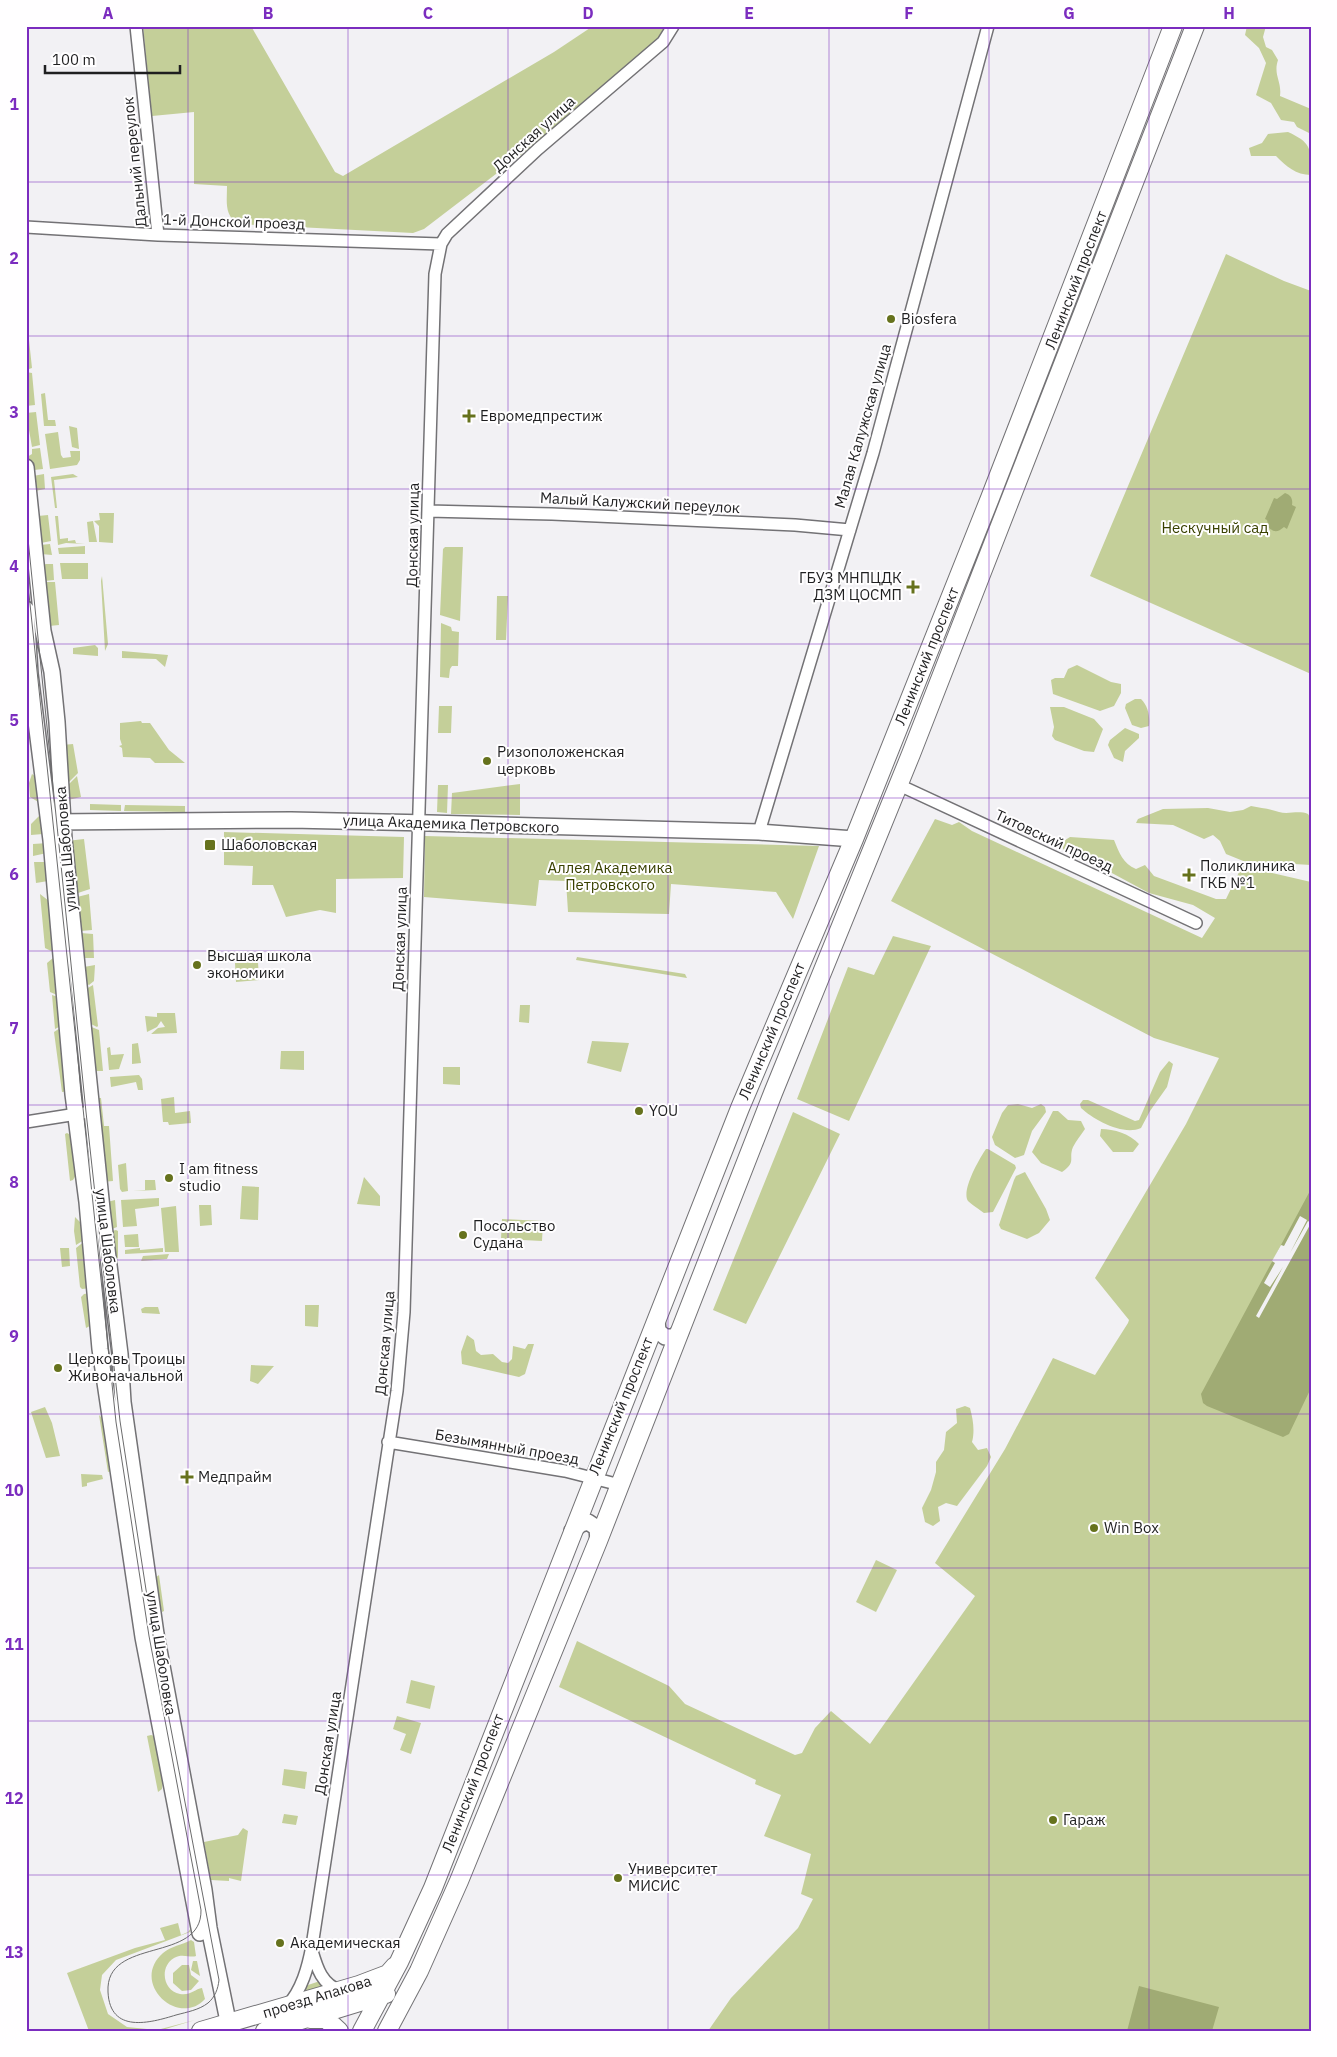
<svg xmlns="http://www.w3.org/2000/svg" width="1337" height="2057" viewBox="0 0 1337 2057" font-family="'IBM Plex Sans',sans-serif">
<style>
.green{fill:#c4cf99}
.water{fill:#a0ab74}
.pier{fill:#f2f1f4}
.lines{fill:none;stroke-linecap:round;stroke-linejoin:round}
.street-casing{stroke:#737275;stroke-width:14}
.secondary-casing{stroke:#737275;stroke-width:18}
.primary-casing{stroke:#737275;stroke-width:20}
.street{stroke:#fff;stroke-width:11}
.secondary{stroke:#fff;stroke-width:15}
.primary{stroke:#fff;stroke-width:18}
.tram{stroke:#6b6b6c;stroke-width:1}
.grid{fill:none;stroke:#7b2cbf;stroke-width:1;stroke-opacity:0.55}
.poi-dot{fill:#66721d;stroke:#fffeff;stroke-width:2}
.labels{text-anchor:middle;stroke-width:4;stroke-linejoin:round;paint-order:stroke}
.street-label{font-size:15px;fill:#1f1f20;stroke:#fffeff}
.poi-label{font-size:15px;fill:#1f1f20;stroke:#fffeff;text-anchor:start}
.park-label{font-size:15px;fill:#394100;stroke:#fffeff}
.neatline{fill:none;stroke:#7b2cbf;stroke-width:2}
.grid-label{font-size:16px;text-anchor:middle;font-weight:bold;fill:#7b2cbf}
</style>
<rect width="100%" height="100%" fill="#f2f1f4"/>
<!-- green -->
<path class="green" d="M143,26h108l84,146 8,4 211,-124 39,-26h75l-11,15 -127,107 -106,81 -11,4 -175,-9c-14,-9 -11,-22 -11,-38l-33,-2v-72l-42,4z
M1247,26h19l-3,11 3,10 6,3 6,10c-5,15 4,21 2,36l31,13v25l-14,-7 -3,-5 -13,-2 -10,-17 -15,-8 10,-32 -7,-15 -14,-13z
M1288,132c24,11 23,17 23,43 -15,0 -25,-9 -35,-19h-25l-2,-8 13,-5 6,-9z
M1226,254l58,27 27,10v383l-221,-98z
M26,339l3,1 3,28 -6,2z
M26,372l6,1 3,32 -9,1z
M45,393l3,27h7l1,6h-12l-3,-32z
M36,412l4,33 -8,2 -3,-17 -3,-2v-15z
M69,426l8,2 2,21 -7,-2z
M58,432l3,23 2,3 8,-1 -1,-6h10v9l-3,5 -27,4 -5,-35z
M40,448l3,21 -9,1 -6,-5 -1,-8 5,-3v-5z
M44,474l1,15 -10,2 -2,-15z
M73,474l5,3 -24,3 3,28h-2l-4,-31z
M99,513h15l-1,30 -14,-1v-16l-5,-5 6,-1z
M48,515l3,26 -10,2 -3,-27z
M55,516h3l2,23 8,-1v3l7,-1 1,3 9,1 -19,-1 -8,2z
M93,521l4,21h-8l-2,-20z
M50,544l2,11 -11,-1 -1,-9z
M85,546v8h-26l-1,-6z
M445,547h18l-3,74 -20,-6 3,-66z
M60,563h28v16h-26z
M46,564h7l1,16 -9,1 -4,-15z
M102,576l6,68 -3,7 -4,-70z
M45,582h10l4,43 -10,1z
M497,596h11l-2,44h-10z
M441,623l10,4 1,4 7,1 -1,34h-6l-2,3 -1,9 -9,-1z
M95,645l3,3v8l-25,-2v-6z
M122,651l46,4 -3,12 -9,-8 -34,-1z
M1077,665l34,17 10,2v9l-7,13 -14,5 -47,-17 -2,-14 4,-2h9l4,-9z
M1135,699h6c7,7 9,16 8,27l-8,2 -9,-3 -7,-17 1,-4z
M439,706h13l-1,27h-13z
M1050,707h14l30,12 9,10 -9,23 -10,-1 -29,-11 -3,-4 2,-9z
M141,721l1,2h8l19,27 16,13h-30l-5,-5 -27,-1 -1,-9 -3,-2 3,-1 -2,-6v-16z
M1125,728l14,6v4l-14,13 -2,11 -9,-4 -6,-13 2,-5z
M73,744l5,29 -11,11 -5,-39z
M32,774l4,3 4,26 -10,-6 -1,-14z
M77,776l4,21 -13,3 -1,-14z
M520,784v31l-69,-1 1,-21z
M438,785h10l-1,28 -10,-1z
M90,804l31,1v6l-31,-1z
M125,805l60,1v6l-61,-1z
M1251,806c10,2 20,3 28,6 9,3 19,-2 29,2l3,5v46l-17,-1 -14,5 -8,-4 -14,2 -32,-13 -6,-13 -7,-6 -9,4 -31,-14 -37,-2 2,-4 25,-10 45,-1 22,4 13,-2z
M42,813l1,21 -12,1v-11z
M935,819l17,6 7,-3 13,9 230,107 13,-20 -22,-13 -44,-12 -52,-28 -18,-6 -16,-10 -1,-7 8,-5 44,3c5,12 9,24 22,29l9,-4 9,11 62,23h10l16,-33 69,16v1149h-603l23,-33 67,-70 15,-29 -12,-5 10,-40 -47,-18 17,-41 -26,-11 1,-4 -197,-93 18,-46 92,45 16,18 110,51 7,-2 13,-25 16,-17 39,33 105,-148 -40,-33 70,-114 48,-91 42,17 33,-52 1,-3 -34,-42 91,-154 33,-66 -65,-20 -263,-137z
M224,832l180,5 -1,41 -67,1v34l-16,-3 -34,7 -13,-32h-21l1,-19 -29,-1z
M425,836l394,10 -26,73 -17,-27 -105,-8 -2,30 -101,-2 -2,-31 -27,-1 -3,26 -112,-9z
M84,839l6,50 -12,4 -11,-52z
M48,843l-1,10 -14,3v-12z
M34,862h13l1,19 -12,2z
M40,894l9,7 4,51 -8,-4z
M89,894l3,36 -11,1 -4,-34z
M81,933l12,1 1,24h-12z
M893,936l38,10 -82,175 -52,-22 51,-132 26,8z
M577,957l108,17 2,4 -111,-18z
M53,958l2,1 2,36 -7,-3 -3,-29z
M258,962l1,18 -23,2 -1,-19z
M95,965l-1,16 -5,4 -8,-4 3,-14z
M93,985l5,41 -1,1 -8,-4 -3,-34z
M52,995l6,2 3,29 -6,3z
M520,1005h10l-1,18 -10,-1z
M157,1013h18l2,20 -26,1 7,-6 7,-1 -4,-6 -4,6 -10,5 -2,-16 12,1z
M63,1026l6,65 -7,1 -8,-60z
M89,1026l10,4 4,41h-8z
M592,1041l37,2 -8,29 -34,-9z
M138,1043l3,20 -9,1v-20z
M110,1047l1,8 13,-1 -5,15 -10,1 -2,-22z
M281,1051h23v19l-24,-1z
M1169,1061l4,3 -6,23 -17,24 -9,17c-18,8 -47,-8 -60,-20l-1,-4 3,-4h5l47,21 4,-1 21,-48z
M443,1067h17v18l-17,-1z
M139,1075l3,4 1,11h-5l-2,-8 -25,5 -1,-10z
M174,1097l1,16 15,-2 1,12 -22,2 -1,-3h-5l-2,-23z
M94,1098h7l3,28h5l4,55 -11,1z
M1018,1104l14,4 9,-4 4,3 1,5 -14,19 -8,24 -9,3 -20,-13 -3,-8 10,-24 6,-8z
M1053,1111h5l10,9 13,1 4,8c-4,6 -9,12 -12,18 -5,12 4,15 -11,25l-21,-9 -9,-11z
M793,1112l47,22 -94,190 -33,-14z
M1101,1129c13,0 29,5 38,15l-6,8h-20l-13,-16z
M67,1133l4,2 5,40 -3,5 -3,1 -5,-47z
M986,1149h2l27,16 1,3 -23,44 -9,1c-3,-2 -14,-10 -16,-12 -7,-10 11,-42 18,-52z
M126,1163l2,28 -6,1 -2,-3 -2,-24z
M1025,1172l21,37 4,11 -11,13 -12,6 -26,-10 -2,-4 15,-45 2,-4z
M364,1177l16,19v10l-23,-2z
M145,1180h10l1,10 -23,1 12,-1z
M242,1186l17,1 -1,33 -18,-1z
M159,1198v8l-24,3 2,17 -14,1 -2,-27z
M115,1200l2,27 -5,2 -5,-27z
M199,1205h12l1,20 -12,1z
M176,1206l3,46h-14l-4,-44z
M75,1217l6,6 3,17 -8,5 -2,-14z
M502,1219l41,2 -1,20 -41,-2z
M116,1230l2,1v27l-4,-1 -2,-26z
M138,1234l1,13h-14l-1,-12z
M85,1241l6,47 -9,1 -2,-2 -4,-39z
M60,1248h9l1,18 -8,1z
M140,1248v2l23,-2v4l-38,2v-4z
M169,1254l-2,5 -26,2 2,-5z
M91,1293l1,32 -6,3 -5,-31 3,-3z
M305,1305h14l-1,22 -13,-1z
M145,1307h13l2,7 -18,-1 -1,-4z
M467,1335l7,5 2,11 5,4 12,-1 9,8 6,1 4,-4 1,-13 12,3 3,-5h6l-9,30 -6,3 -57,-13 -1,-12z
M251,1365l23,1 -16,18 -8,-3z
M965,1406l5,2c3,11 5,23 2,34l6,8 9,-2 4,9 -4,9 -30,40 -11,-3 -8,4 2,14 -7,5 -8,-4 -3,-14 9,-18 5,-18v-10l8,-12 2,-18 11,-9 -1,-14z
M45,1407l7,16 8,33 -14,2 -15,-46z
M99,1415l5,5 7,51 -3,1z
M81,1474l21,1 1,4 -16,4v3l-5,1z
M876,1560l21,10 -21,42 -20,-10z
M159,1575l5,36 -2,1 -7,-34z
M411,1680l24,6 -5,23 -24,-6z
M397,1716l24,7 -10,31 -11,-4 6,-16 -13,-5z
M151,1735l3,1 9,45 -1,8 -4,3 -11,-56z
M284,1769l23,3 -2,17 -23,-4z
M284,1814l14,2 -2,9 -14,-2z
M243,1828l5,3 -7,50 -12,-3v3l-18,-1 -7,-38 34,-7z
M178,1923l3,12 7,-3 3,-4 -1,4 -74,28 -14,15 -2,15 8,24 19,13 30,3 38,-10 -36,11h-70l-22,-58 68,-25 30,-8 -5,-12z
M191,1940l3,2 2,14c-6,2 -14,-3 -22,2 -15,9 -11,33 6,36 10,2 15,-5 22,-6l3,11c-26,29 -76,-16 -42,-46 8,-7 19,-8 28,-13z
M193,1961h4l3,15 -9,-6z
M182,1965h7l2,10 8,6 -8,9 -9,1 -9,-8v-10z
M320,1981l7,7 -26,8 4,-10z"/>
<!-- water -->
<path class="water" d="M1285,493c6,2 8,6 7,12l4,2 -9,22 -3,-2c-6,5 -9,6 -15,1l-2,-8 -2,-1 9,-21 3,1z
M1311,1189v199l-22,46 -6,3 -76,-31 -4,-3 -2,-9z
M1139,1986l80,21 -7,24h-85z"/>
<!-- pier -->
<path class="pier" d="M1300,1216l7,4 -17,33 18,-32 3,2 -52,95 -3,-2 27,-49 -13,20 -6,-4 11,-20 -3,-2 9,-16 3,1z"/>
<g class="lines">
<!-- street casing -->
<g class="street-casing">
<path id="street" d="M136,26l22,209
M26,227l132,8 283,9
M428,511l124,3 243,11 55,5
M899,785l297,138
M759,832l114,-379 115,-427
M26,1122l57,-9
M388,1442l177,29 55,14
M312,1951c5,17 10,34 29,40
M287,2006c15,-16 21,-39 25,-60l85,-555 7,-79 31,-1038 6,-30 6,-10 91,-85 125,-107 10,-16"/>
</g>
<!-- secondary casing -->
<g class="secondary-casing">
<path id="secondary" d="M26,467l17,164 9,41 5,50 7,117 38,370 18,145 3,48 33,232 48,256 5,38 21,103
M26,609l4,65 21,166 22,254 14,108 13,147 43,288 57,296
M53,822l238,-2 138,3 330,9 95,7
M657,1320l1,11 7,6h8l8,-6
M572,1531l9,-7 7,-2 9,6 1,13"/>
</g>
<!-- primary casing -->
<g class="primary-casing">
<path id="primary" d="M310,2019h16l13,12
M201,2031l158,-46 29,-11 7,-8
M265,2031l121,-37
M362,2031l37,-69 34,-74 307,-780 114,-269 136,-341 183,-472
M387,2031l32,-60 40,-90 139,-340 175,-448 138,-339 284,-728"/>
</g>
<!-- street -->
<use href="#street" class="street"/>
<!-- secondary -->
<use href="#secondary" class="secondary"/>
<!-- primary -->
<use href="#primary" class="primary"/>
<!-- tram -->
<path class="tram" d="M26,519l60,593 34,309 33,214 66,345c-1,9 -4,17 -11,23 -9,7 -21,9 -32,12 -26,8 -66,19 -68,-23 -3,-56 94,-28 93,-82l-52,-274 -33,-214 -90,-856"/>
</g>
<!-- grid -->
<path class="grid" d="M188,26v2005M348,26v2005M508,26v2005M668,26v2005M829,26v2005M989,26v2005M1149,26v2005M26,182h1285M26,336h1285M26,489h1285M26,644h1285M26,798h1285M26,951h1285M26,1105h1285M26,1260h1285M26,1414h1285M26,1568h1285M26,1721h1285M26,1875h1285"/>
<!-- markers -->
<g class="poi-dot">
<circle cx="891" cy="319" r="5"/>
<path d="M466.5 408.5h5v5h5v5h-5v5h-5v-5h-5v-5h5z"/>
<path d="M910.5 579.5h5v5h5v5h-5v5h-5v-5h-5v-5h5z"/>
<circle cx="487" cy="761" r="5"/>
<rect x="204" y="839" width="12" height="12" rx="2.5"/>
<path d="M1186.5 867.5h5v5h5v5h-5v5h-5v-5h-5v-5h5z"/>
<circle cx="197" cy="965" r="5"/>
<circle cx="639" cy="1111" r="5"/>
<circle cx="169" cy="1178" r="5"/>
<circle cx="463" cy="1235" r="5"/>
<circle cx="58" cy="1368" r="5"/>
<path d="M184.5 1469.5h5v5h5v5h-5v5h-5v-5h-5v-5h5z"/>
<circle cx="1094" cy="1528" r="5"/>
<circle cx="1053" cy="1820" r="5"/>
<circle cx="618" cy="1878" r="5"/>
<circle cx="280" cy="1943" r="5"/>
</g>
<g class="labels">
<!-- street labels -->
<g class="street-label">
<text transform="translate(534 134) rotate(-42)" y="5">Донская улица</text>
<text transform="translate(135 162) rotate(-96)" y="5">Дальний переулок</text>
<text transform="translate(234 222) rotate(2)" y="5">1-й Донской проезд</text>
<text transform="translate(1076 280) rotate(-69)" y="5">Ленинский проспект</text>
<text transform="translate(863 426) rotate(-74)" y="5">Малая Калужская улица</text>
<text transform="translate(640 503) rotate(3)" y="5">Малый Калужский переулок</text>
<text transform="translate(413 535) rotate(-89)" y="5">Донская улица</text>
<text transform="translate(927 656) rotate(-68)" y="5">Ленинский проспект</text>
<text transform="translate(451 824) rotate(2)" y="5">улица Академика Петровского</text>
<text transform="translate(1054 841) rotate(25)" y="5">Титовский проезд</text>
<text transform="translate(66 849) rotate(-95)" y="5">улица Шаболовка</text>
<text transform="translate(400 939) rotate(-88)" y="5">Донская улица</text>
<text transform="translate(772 1031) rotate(-67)" y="5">Ленинский проспект</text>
<text transform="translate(108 1251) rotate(83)" y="5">улица Шаболовка</text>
<text transform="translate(385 1343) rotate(-85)" y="5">Донская улица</text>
<text transform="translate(621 1406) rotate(-68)" y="5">Ленинский проспект</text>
<text transform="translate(507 1447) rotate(10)" y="5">Безымянный проезд</text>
<text transform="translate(161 1653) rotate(81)" y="5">улица Шаболовка</text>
<text transform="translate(328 1743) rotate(-81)" y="5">Донская улица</text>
<text transform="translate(473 1783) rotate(-69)" y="5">Ленинский проспект</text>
<text transform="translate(317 1997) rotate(-17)" y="5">проезд Апакова</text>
</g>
<!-- poi labels -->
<g class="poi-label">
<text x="901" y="324">Biosfera</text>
<text x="480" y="421">Евромедпрестиж</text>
<text x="902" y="583" text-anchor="end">ГБУЗ МНПЦДК<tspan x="902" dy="17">ДЗМ ЦОСМП</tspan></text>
<text x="497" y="757">Ризоположенская<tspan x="497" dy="17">церковь</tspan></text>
<text x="221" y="850">Шаболовская</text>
<text x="1200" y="871">Поликлиника<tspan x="1200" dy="17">ГКБ №1</tspan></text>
<text x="207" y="961">Высшая школа<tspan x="207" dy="17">экономики</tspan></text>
<text x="649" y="1116">YOU</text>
<text x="179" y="1174">I am fitness<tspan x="179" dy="17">studio</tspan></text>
<text x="473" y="1231">Посольство<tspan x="473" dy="17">Судана</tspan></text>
<text x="68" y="1364">Церковь Троицы<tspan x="68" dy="17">Живоначальной</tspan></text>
<text x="198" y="1482">Медпрайм</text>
<text x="1104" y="1533">Win Box</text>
<text x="1063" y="1825">Гараж</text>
<text x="628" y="1874">Университет<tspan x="628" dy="17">МИСИС</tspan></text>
<text x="290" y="1948">Академическая</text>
</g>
<!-- park labels -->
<g class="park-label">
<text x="1215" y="533">Нескучный сад</text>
<text x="610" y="873">Аллея Академика<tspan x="610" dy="17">Петровского</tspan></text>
</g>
</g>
<!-- border -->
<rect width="1337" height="2057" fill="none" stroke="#fffeff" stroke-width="55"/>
<!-- scale -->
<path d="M45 65v8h135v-8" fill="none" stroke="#1f1f20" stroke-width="2.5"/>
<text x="52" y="65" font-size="15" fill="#1f1f20" stroke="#fffeff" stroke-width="4" paint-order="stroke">100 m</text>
<rect x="28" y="28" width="1282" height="2002" class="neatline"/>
<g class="grid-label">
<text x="108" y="19">A</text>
<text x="268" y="19">B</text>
<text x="428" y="19">C</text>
<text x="588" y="19">D</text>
<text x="749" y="19">E</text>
<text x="909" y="19">F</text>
<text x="1069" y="19">G</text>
<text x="1229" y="19">H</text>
<text x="14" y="110">1</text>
<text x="14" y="264">2</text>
<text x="14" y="418">3</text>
<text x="14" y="572">4</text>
<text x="14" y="726">5</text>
<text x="14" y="880">6</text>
<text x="14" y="1034">7</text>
<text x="14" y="1188">8</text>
<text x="14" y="1342">9</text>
<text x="14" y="1496">10</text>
<text x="14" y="1650">11</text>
<text x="14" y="1804">12</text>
<text x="14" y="1958">13</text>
</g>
</svg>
